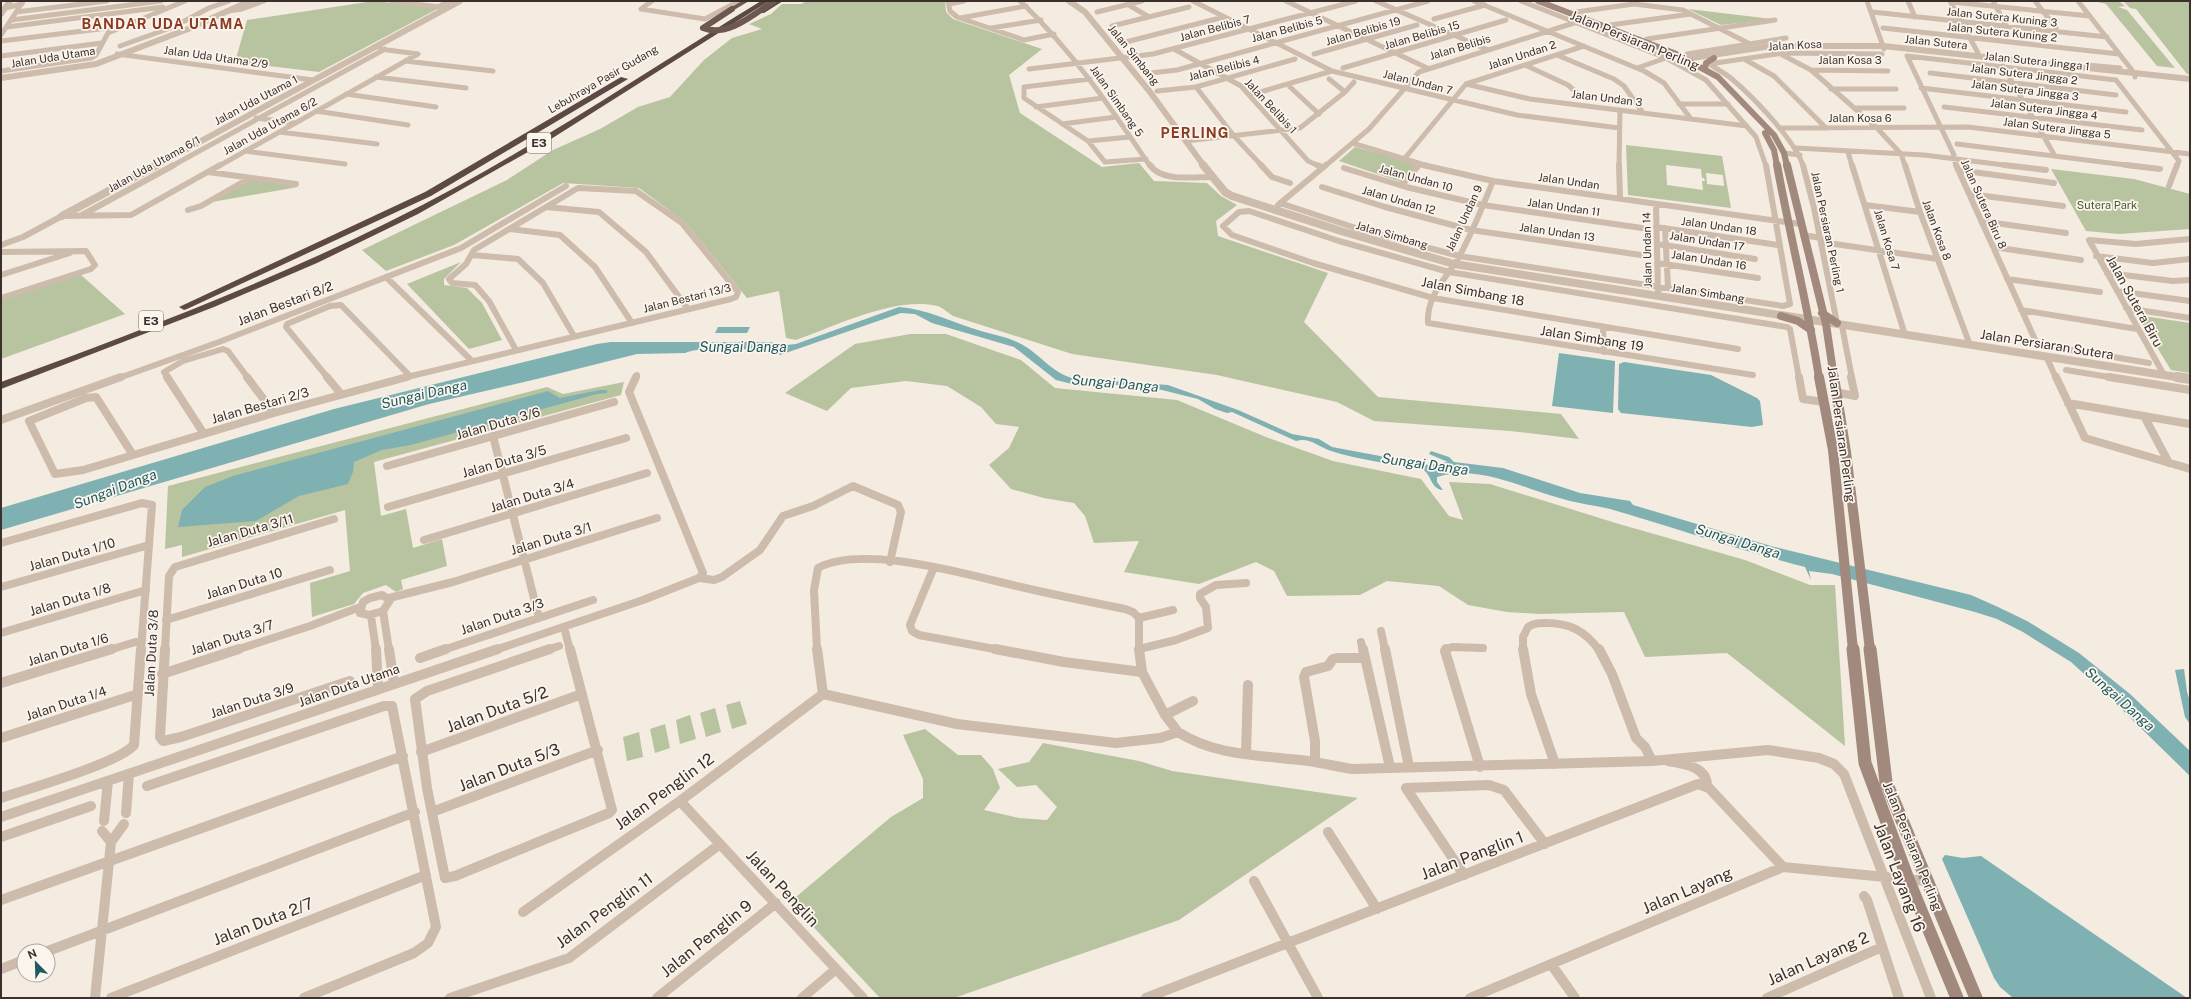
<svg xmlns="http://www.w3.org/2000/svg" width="2191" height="999" viewBox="0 0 2191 999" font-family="'Public Sans',sans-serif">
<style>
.green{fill:#b8c4a0;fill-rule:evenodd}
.water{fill:#7fb0b2}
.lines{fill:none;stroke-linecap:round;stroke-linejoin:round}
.minor-far3{stroke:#cdbbac;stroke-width:5}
.minor-far2{stroke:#cdbbac;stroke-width:6}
.minor-far1{stroke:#cdbbac;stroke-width:8}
.minor{stroke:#cdbbac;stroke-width:10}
.tertiary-far2{stroke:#cdbbac;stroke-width:6}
.tertiary-far1{stroke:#cdbbac;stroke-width:8}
.tertiary{stroke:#cdbbac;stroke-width:10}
.secondary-far3{stroke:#a18a7d;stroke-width:6}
.secondary-far2{stroke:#a18a7d;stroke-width:8}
.secondary-far1{stroke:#a18a7d;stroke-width:10}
.secondary{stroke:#a18a7d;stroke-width:13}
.trunk{fill:#6c584f;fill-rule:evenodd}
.motorway{fill:#5c4a42;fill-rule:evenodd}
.trunk-bridge{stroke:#6c584f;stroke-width:6}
.labels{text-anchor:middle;stroke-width:3.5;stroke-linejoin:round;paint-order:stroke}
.far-street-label{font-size:11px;fill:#3b302b;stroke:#fbf5ee}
.far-park-label{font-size:11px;fill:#4a5a2e;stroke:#fbf5ee}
.shield{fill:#fbf5ee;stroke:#756b66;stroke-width:1}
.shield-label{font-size:12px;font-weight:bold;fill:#3b302b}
.street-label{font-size:13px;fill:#3b302b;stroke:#fbf5ee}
.far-district-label{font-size:14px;font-weight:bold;letter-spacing:1px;fill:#8c3b22;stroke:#fbf5ee}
.water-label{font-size:14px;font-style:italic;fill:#1f5a5e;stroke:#fbf5ee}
.near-street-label{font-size:16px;fill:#3b302b;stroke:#fbf5ee}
</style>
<rect width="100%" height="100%" fill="#f4ebe1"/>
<!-- green -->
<path class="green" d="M374,1l65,7 -120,64 -84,-10 12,-42z
M807,1h138l1,11 7,7 89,30 -33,26 11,38 82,54 37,-4 15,18 53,2 14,13 16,9 -21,16 2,15 110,37 -24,49 74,75 183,17 18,25 -69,-8 -136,-10 -37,-19 -120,-27 -145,-21 -119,-38c-5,-3 -11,-9 -16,-10 -42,-10 -101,20 -141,34l-10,-2 -7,-47 -32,7 -62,-76 -46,-34 -76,-5 -109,62 -68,26 -24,-21 145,-70 46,-30 47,-21 38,-22 32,-10 34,-37 28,-22 30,-9 -13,-5 22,-10 11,-10h19z
M2093,1l27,1 5,4 -7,1 9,3 48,58 -18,-2 -51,-62z
M2190,1v73h-3l-51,-65 -6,-1 -6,-6z
M1688,9l84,10 -51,6z
M1626,145l96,11 9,52 -103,-13zM1666,165l35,4 1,9h2l1,3h-3l1,9 -36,-5zM1706,173l17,2 1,11 -17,-2z
M1355,147l63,17 -17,18 -62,-21z
M2051,169l83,10 56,15v35l-71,5 -33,-3z
M251,179l47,8 -86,15z
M461,262l-17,17v6l23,3 15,15 20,37 -33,9 -62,-65z
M80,274l45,40 -124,45v-59z
M2137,315l53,8v50l-19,-3z
M910,334h36l75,26 34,28 122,12 89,37 67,24 88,18 28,37 14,4 -14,-38 41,2 129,40 126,36 65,25h25l10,161 -118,-93 -82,4 -21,-45 -84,2 -33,-2 -39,-7 -29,-19 -52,-5 -27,14 -73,1 -13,-25 -18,-9 -57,22 -75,-12 15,-31 -45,2 -9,-27 -11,-13 -30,-5 -33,-9 -22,-24 20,-17 10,-21 -23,-3 -15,-17 -34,-21 -41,-5 -55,7 -24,23 -42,-18 70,-49z
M624,382l-3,13 -247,67 7,54 25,-7 7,39 29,-9 5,27 -46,14 2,9 -7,3 -10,-7 -23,8 -9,11 -42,13 -2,-34 40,-12 -5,-61 -163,47v-12l-17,4 3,-63 379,-99 16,7z
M740,701l7,23 -15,5 -6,-24z
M715,708l6,24 -15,5 -6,-24z
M690,715l6,24 -16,5 -4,-24z
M665,724l5,24 -15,5 -5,-24z
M925,729l33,26h23l12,14 7,19 -16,22 35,8 28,2 10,-13 -21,-22 -19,2 -19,-18 31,-7 14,-19 96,18 33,10 186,27 -179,122 -225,78h-74l-90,-96 101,-85 32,-19v-19l-20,-44z
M639,732l4,25 -16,4 -4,-24z"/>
<!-- water -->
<path class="water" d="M899,307c28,2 55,16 82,24 13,4 28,6 40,13 19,10 30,28 51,34l96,7 70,25 54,24 27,5 13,8 96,18 20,-3 -19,-8 2,-3 18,6 5,5 49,6 77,25 50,8 3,4 138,41 200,49 27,12 29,14 52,32 51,41 60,57v25l-85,-83 -34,-31 -48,-30 -26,-13 -22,-7 -143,-38 -23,-3 2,9 -6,-13c-66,-17 -130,-39 -195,-58 -15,-4 -31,-5 -47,-10 -40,-10 -83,-35 -126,-22v5l6,8c-13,-1 -11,-16 -21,-21 -31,-5 -62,-9 -91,-18 -13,-4 -21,-14 -35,-10l-64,-29 -5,1 -12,-4 -17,-10 -48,-12 -50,-3 -20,2 -24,-6 -42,-33 -82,-24 -17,-9 -14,-1 -121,42 -6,-4c-23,-1 -69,-6 -89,2l-48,1 -96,24 -112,26 -428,126v-22l333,-99 263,-65 14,-2h158l17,3 10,-1z
M718,327h32l-3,6h-32z
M1559,353l56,8 -2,52 -61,-7z
M1624,362l87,13 46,23 3,3 3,24 -11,2 -131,-14 -3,-4 1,-45z
M600,390h7v3l-10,1 -186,51 -29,5 -28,12 -1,10 -5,12 -49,12 -43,25 -78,6 4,-17 23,-23 28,-11 315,-85 12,7z
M2184,669l3,23 3,9v23l-5,-7 -10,-47z
M1945,855l18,3 18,-2 206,142h-174l-13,-11 -6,-9 -52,-119z"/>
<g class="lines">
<!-- minor-far3 -->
<path class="minor-far3" d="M391,1l56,7
M652,1l-11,8 64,10 34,-18
M948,1l2,10 7,6 67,23 30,-6
M1020,1c52,49 90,106 130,165
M1193,1l139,70 185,44 102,13
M1286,1l141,67
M1376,1l112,49
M1474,1l170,70 20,12 27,36
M1521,1l145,57 40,22 50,57 10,29
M1867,1l17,48
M1908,1l7,16
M1950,1l28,52
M2035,1l21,27
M2078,1l57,73v3
M1951,2l139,14
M1994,3l13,24
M949,4l15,-3
M1127,4l22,13
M438,7l11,-6
M5,8l17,-4 1,-3
M228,11l14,-2 22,-8
M16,12l91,-11
M1097,12l45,-11
M1576,12l58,-8 49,6 67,34
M1872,12l235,25
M960,18l66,-12
M1434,19l51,-14
M11,20l150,-19
M1610,25l81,-11
M1112,26l77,-19
M7,27l156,-20
M991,28l50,-8
M1883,28l236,26
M1,35l19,-29
M1647,39l128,-19
M1,41l115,-14
M1122,43l102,-26
M120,46l53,-19 36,-19 20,-7
M380,49l38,5
M1174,49l67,37 67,75 11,5
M1771,49l40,21 66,58 24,26 4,12
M117,54l196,26
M1314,54l103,-29
M1687,54l99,-16
M1557,55l57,24 10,7 19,27
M1,56l101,-13
M1907,56l47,99 -1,3 4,8
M1907,56l209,24 63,81 -2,5
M1744,59l30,17 52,52
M405,61l88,10
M1709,64c8,5 17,10 23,15 21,18 64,62 71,87
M1709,64l75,-11 98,1
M1525,65l43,20 8,7
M2087,65l33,3
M2003,66l52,90
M1343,68l163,-48
M1637,68l29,-10
M1029,69l124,-15 203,-53
M1811,70l77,1
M1,71l90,-13 5,-3 12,-22 77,-32
M1151,73l26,-3 251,-69
M1930,73l186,22
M376,77l90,11
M1090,79l-66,8v11l64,43 17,21 41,-3
M1329,79l16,13
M1466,84l64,15 217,27
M1196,87l38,49 28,30
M1290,87l29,27
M1921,88l205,24
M1831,89h65
M1157,91l39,-4 99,-28
M346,94l90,13
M1250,95l82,-24
M1679,104h49
M1036,107l67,-9
M1944,107l198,23
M1854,108h50
M316,111l92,14
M256,118l39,5
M1062,124l54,-7
M1779,128l189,-1 222,27
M280,132l97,12
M1088,141l42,-4
M1186,141l114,-13 45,-36 9,-10
M1352,143l76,23
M1957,144l177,22
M1796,148l128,7 88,11
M245,151l100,13
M1848,152l4,14
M1784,153l16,2
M1405,158l61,-74 118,-38
M172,166l213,-117
M219,166l199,-112
M1325,166l44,-37 50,-57 158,-50
M1418,166l2,-2
M1619,166l1,-56"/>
<!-- minor-far2 -->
<path class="minor-far2" d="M1150,165c11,17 43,12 62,12
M1261,165l11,12 18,6
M1317,165l5,2
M1423,165l70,16 307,43
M1619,165l1,33
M1803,165l11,43 23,115
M1852,165l53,170
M1905,165l15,47 50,133
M1956,165l81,179 112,19
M2004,165l42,5
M2126,165l34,4
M1344,168l62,19 77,18 159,23
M1958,170l96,13
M208,172l88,12
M1493,181c-10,25 -20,50 -33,74 -12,22 -34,40 -32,68l325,52
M1402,185l17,-20
M2169,186l8,-21
M1322,187l63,20 86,23 170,25
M1969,194l94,12
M1280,203l82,27 97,26 324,50 7,-2 -24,-139
M1656,204l2,87
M1278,205l48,-40
M1865,205l55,7
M546,207l53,5 47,40 42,57
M188,210l13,-4 49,-28
M82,215l92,-50
M1981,221l85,12
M1656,227l122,18
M1665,228l3,59
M510,229l50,6 35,32 37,56
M1803,235l18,3
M1821,242l117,17
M1657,244l98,15
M1,245l22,-8 39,-21 69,-1 89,-50
M1993,247l88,13
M1,252l85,-1 9,14 -4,4 -90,29
M472,255l46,4 25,24 31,53
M2096,256l57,7 37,-4
M1657,263l101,15
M2107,273l66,8 17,-1
M1,275l69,-22
M386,277l86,84
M2007,279l93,13
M2117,291l73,10
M2126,308l64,10
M2021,310l116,19
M1842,326l10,52
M1603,327l1,25
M1738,349l-305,-51 -120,-35 -81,-28 -9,-9 16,-14 10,-1 90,30 110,31 338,55 3,2 9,49
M2046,356l10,22
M2066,370l49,8
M2164,375l-75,-135 47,4 54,-5
M119,378l100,-36 242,-94 105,-62
M168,378l-4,-6 19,-11 40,-12 5,2 20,27
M328,378l-42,-51 1,-3 43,-18 11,-1 69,71
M403,378l328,-79 5,-2 2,-5 -56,-69 -46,-32 -58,-3 -104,62 -8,14 -17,15 3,4 23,2 14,16 27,49
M636,378l1,-3"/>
<!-- minor-far1 -->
<path class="minor-far1" d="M167,377l37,57
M247,377l27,36
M327,377l14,17
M1799,377l4,22 21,3
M2056,377l29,61 105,31
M2109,377l81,13
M1836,392l19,4 -4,-19
M2068,403l122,21
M2144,416l25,47
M1,420l120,-43
M493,436l46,182
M133,455l-37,-58 -10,1 -57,23 26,53 28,-4 191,-57 133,-36
M387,466l227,-64
M388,507l238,-69
M424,540l223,-67
M1,543l141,-40 10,2 -11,145
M934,567l-24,58 2,6 7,4 81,15
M699,578l15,2 8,-3 38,-27 23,-34 30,-10 40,-20 45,19 3,7 -11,50
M1,587l148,-42
M382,595l8,5 -7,11 -14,4 -9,-2 3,-11 7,-4z
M389,598l64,-16 204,-64
M383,611l6,39
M371,616l5,34
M1139,618l34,-8
M166,620l164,-50
M564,627l6,23
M1381,631l4,19
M1,633l145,-43
M1361,642l2,8
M1139,649l37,-9 32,-12 -2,-21 -6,-9v-4l16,-9 30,-2
M109,650l33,-10
M165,650l4,-74 6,-9 159,-48
M236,650l74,-24 50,-19
M443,650l150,-50
M495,650l148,-50 56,-22 4,-5 -74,-181 7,-15
M547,650l12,-4
M817,650l-3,-60 4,-22c46,-25 153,8 203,19 34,8 69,15 104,22l8,3 6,6v32
M1446,650l6,-3 31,1
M1523,650v-13l5,-10c6,-4 11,-4 18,-4 24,0 39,8 53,27"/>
<!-- minor -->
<path class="minor" d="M165,649l-5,88 3,4 18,-4 169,-56
M376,649l2,40
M389,649l5,35
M550,649l-123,42 -12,8 12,89 18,90 10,-2 154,-63 3,-3 -42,-161
M817,649l6,45
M995,649l69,13 78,10 23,43 13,17
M1139,649l3,23
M1363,649l27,118
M1385,649l24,118
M1446,649l-1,2 35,116
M1523,649l8,45 24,70
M1599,649l13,25 24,64 9,9 7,14
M420,658l26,-9
M162,674l77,-25
M1,683l111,-34
M823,694l134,30 159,19 44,-5 18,-6c39,25 85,23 130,29 15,2 30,6 45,8l299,-8 116,-11 51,8 15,6 10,10 87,224
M1165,715l28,-14
M1,738l137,-44
M421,752l161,-58
M1246,753l2,-68
M1668,761c15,3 39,5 39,25
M1315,762v-21l-11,-64 2,-5 22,-6 5,-7 4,-1h27
M147,786l237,-80h8l44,221 -8,16 -14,10 -110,45
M1406,788l83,-3 15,5 41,54
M1406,788l58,87
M1,798c27,-9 118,-35 133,-53l7,-96
M680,801l183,197
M432,812l166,-62
M126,813l3,-39
M1,817l497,-168
M104,821l4,-40
M102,831l9,11
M1328,832l49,77
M1,837l90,-31
M1254,881l64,117
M1864,896l3,4 32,98
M1,900l402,-144
M523,912l157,-111 143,-107
M48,951l367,-139
M1551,964l24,34
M1,969l23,-9
M95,998l16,-156 13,-18
M111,998l315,-123
M450,998l119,-40 151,-114
M657,998l119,-95
M802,998l34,-29
M1146,998l552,-214 11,4 74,79
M1470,998l313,-131 143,14
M1767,998l115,-51"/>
<!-- tertiary-far2 -->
<path class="tertiary-far2" d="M1069,1l16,11 65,80 54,74
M1,14l9,-13
M1679,60l92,-14h112l307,33
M1,78l95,-14 92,-35 62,-28
M155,166l305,-165"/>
<!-- tertiary-far1 -->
<path class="tertiary-far1" d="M1203,165l22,27 7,4 109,35 113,33 729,114
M62,216l95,-51"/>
<!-- tertiary -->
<path class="tertiary" d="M2177,377l13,2"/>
<!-- secondary-far3 -->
<path class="secondary-far3" d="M1538,1l136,52 44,24 56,58 10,18 3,13
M1705,69l1,-6 8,-5
M1765,133l9,17 3,16"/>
<!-- secondary-far2 -->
<path class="secondary-far2" d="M1777,165c13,71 31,141 42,213
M1787,165l39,159 8,54
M1822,313l15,10
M1781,316l17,5 13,9"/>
<!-- secondary-far1 -->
<path class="secondary-far1" d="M1819,377l14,73 20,200
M1834,377l12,75 24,198"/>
<!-- secondary -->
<path class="secondary" d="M1853,649l12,114 43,116 49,119
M1870,649l16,133 90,216"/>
<!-- trunk -->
<path class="trunk" d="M742,1h7l-15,9h-4v-2z"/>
<!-- motorway -->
<path class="motorway" d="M761,1h8l-218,138 -133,75 -101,49 -103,44 -213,82v-7c155,-57 311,-116 457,-196 104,-57 202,-123 303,-185z
M775,1h8l-19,12h-4v-2z
M621,77l7,2 -197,117 -244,113 -3,1 -5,-3 246,-115z"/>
<!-- trunk-bridge -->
<path class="trunk-bridge" d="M732,9l-29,19c25,10 51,-14 71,-27"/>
</g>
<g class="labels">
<!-- far-street labels -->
<g class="far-street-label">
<text transform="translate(2002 17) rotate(6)" y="4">Jalan Sutera Kuning 3</text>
<text transform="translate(1215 28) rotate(-15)" y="4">Jalan Belibis 7</text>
<text transform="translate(1287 29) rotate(-15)" y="4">Jalan Belibis 5</text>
<text transform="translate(1363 31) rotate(-16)" y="4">Jalan Belibis 19</text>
<text transform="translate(2002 32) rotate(6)" y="4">Jalan Sutera Kuning 2</text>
<text transform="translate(1422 35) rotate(-16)" y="4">Jalan Belibis 15</text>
<text transform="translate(1936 42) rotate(6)" y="4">Jalan Sutera</text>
<text transform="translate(1795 45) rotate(-3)" y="4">Jalan Kosa</text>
<text transform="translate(1460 47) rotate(-17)" y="4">Jalan Belibis</text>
<text transform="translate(1134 55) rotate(51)" y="4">Jalan Simbang</text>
<text transform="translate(1522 55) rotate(-18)" y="4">Jalan Undan 2</text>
<text transform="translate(53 57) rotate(-9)" y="4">Jalan Uda Utama</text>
<text transform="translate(216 57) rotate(8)" y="4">Jalan Uda Utama 2/9</text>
<text x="1850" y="64">Jalan Kosa 3</text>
<text transform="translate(2037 61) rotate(6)" y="4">Jalan Sutera Jingga 1</text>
<text transform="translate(1224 68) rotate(-14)" y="4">Jalan Belibis 4</text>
<text transform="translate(2024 74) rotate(7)" y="4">Jalan Sutera Jingga 2</text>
<text transform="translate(603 79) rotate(-30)" y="4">Lebuhraya Pasir Gudang</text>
<text transform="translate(1418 82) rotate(14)" y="4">Jalan Undan 7</text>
<text transform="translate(2025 90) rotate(7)" y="4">Jalan Sutera Jingga 3</text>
<text transform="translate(1607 98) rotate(7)" y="4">Jalan Undan 3</text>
<text transform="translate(256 100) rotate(-28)" y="4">Jalan Uda Utama 1</text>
<text transform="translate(1117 101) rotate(55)" y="4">Jalan Simbang 5</text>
<text transform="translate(1271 106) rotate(47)" y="4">Jalan Belibis 1</text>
<text transform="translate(2044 109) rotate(7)" y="4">Jalan Sutera Jingga 4</text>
<text x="1860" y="122">Jalan Kosa 6</text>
<text transform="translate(270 126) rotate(-29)" y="4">Jalan Uda Utama 6/2</text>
<text transform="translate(2057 128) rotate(7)" y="4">Jalan Sutera Jingga 5</text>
<text transform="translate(154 164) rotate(-29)" y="4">Jalan Uda Utama 6/1</text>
<text transform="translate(1416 178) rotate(15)" y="4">Jalan Undan 10</text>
<text transform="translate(1569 181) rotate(8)" y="4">Jalan Undan</text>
<text transform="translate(1399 200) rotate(16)" y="4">Jalan Undan 12</text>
<text transform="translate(1984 204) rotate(66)" y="4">Jalan Sutera Biru 8</text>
<text transform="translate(1564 207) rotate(8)" y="4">Jalan Undan 11</text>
<text transform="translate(1464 218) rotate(-65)" y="4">Jalan Undan 9</text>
<text transform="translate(1719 226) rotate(8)" y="4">Jalan Undan 18</text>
<text transform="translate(1937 230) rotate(70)" y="4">Jalan Kosa 8</text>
<text transform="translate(1557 232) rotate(8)" y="4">Jalan Undan 13</text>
<text transform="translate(1828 232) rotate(78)" y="4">Jalan Persiaran Perling 1</text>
<text transform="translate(1392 235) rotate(16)" y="4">Jalan Simbang</text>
<text transform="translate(1887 240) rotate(73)" y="4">Jalan Kosa 7</text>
<text transform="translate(1707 241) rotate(9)" y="4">Jalan Undan 17</text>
<text transform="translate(1647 250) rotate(-91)" y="4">Jalan Undan 14</text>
<text transform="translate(1709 260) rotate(9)" y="4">Jalan Undan 16</text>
<text transform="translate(1708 293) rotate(9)" y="4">Jalan Simbang</text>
<text transform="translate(687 298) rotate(-14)" y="4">Jalan Bestari 13/3</text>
</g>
<!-- far-park labels -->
<g class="far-park-label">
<text x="2107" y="209">Sutera Park</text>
</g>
<!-- shield labels -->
<g class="shield">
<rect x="527" y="133" width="24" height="20" rx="3"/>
<rect x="139" y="311" width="24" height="20" rx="3"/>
</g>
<g class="shield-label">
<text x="539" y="147">E3</text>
<text x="151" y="325">E3</text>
</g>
<!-- street labels -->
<g class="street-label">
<text transform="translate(1635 40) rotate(22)" y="5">Jalan Persiaran Perling</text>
<text transform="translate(1473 291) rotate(11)" y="5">Jalan Simbang 18</text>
<text transform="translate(2135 301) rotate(61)" y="5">Jalan Sutera Biru</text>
<text transform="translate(285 303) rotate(-21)" y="5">Jalan Bestari 8/2</text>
<text transform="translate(1592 338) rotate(9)" y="5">Jalan Simbang 19</text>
<text transform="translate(2047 344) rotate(9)" y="5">Jalan Persiaran Sutera</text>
<text transform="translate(260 405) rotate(-16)" y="5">Jalan Bestari 2/3</text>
<text transform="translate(498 423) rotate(-16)" y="5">Jalan Duta 3/6</text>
<text transform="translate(1842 434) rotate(82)" y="5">Jalan Persiaran Perling</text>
<text transform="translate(504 461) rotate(-16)" y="5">Jalan Duta 3/5</text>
<text transform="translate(532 495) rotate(-17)" y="5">Jalan Duta 3/4</text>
<text transform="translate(250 530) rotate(-16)" y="5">Jalan Duta 3/11</text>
<text transform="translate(551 538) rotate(-17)" y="5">Jalan Duta 3/1</text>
<text transform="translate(72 554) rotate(-16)" y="5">Jalan Duta 1/10</text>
<text transform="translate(244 583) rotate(-17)" y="5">Jalan Duta 10</text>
<text transform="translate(70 599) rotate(-17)" y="5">Jalan Duta 1/8</text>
<text transform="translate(502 616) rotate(-19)" y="5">Jalan Duta 3/3</text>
<text transform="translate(232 637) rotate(-18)" y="5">Jalan Duta 3/7</text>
<text transform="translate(68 649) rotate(-17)" y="5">Jalan Duta 1/6</text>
<text transform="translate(151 653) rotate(-87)" y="5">Jalan Duta 3/8</text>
<text transform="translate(349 685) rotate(-19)" y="5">Jalan Duta Utama</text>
<text transform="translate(252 700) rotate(-18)" y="5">Jalan Duta 3/9</text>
<text transform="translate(66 703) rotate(-18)" y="5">Jalan Duta 1/4</text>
<text transform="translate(1913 846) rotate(68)" y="5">Jalan Persiaran Perling</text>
</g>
<!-- far-district labels -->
<g class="far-district-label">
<text x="163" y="29">BANDAR UDA UTAMA</text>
<text x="1195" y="138">PERLING</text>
</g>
<!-- water labels -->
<g class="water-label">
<text x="743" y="352">Sungai Danga</text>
<text transform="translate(1115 383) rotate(5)" y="5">Sungai Danga</text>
<text transform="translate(424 394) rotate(-13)" y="5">Sungai Danga</text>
<text transform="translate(1425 464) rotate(8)" y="5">Sungai Danga</text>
<text transform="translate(115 489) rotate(-21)" y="5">Sungai Danga</text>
<text transform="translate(1738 541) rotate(17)" y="5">Sungai Danga</text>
<text transform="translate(2120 699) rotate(42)" y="5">Sungai Danga</text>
</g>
<!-- near-street labels -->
<g class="near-street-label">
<text transform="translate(497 709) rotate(-20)" y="6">Jalan Duta 5/2</text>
<text transform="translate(509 767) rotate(-21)" y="6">Jalan Duta 5/3</text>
<text transform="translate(664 791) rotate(-36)" y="6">Jalan Penglin 12</text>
<text transform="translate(1472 855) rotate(-21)" y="6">Jalan Panglin 1</text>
<text transform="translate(1900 877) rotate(69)" y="6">Jalan Layang 16</text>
<text transform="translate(783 888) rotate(47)" y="6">Jalan Penglin</text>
<text transform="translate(1687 890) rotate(-23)" y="6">Jalan Layang</text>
<text transform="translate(604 910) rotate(-36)" y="6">Jalan Penglin 11</text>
<text transform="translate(263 921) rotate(-21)" y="6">Jalan Duta 2/7</text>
<text transform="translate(706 938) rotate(-39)" y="6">Jalan Penglin 9</text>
<text transform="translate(1818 958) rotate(-24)" y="6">Jalan Layang 2</text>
</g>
</g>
<!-- border -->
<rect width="2191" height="999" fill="none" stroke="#3b302b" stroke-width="4"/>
<!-- north arrow -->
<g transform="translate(36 963) rotate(337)"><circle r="19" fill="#fbf5ee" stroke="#aea6a0"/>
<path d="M0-3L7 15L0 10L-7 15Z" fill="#1f5a5e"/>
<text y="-6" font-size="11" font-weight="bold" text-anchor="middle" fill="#3b302b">N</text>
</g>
</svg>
